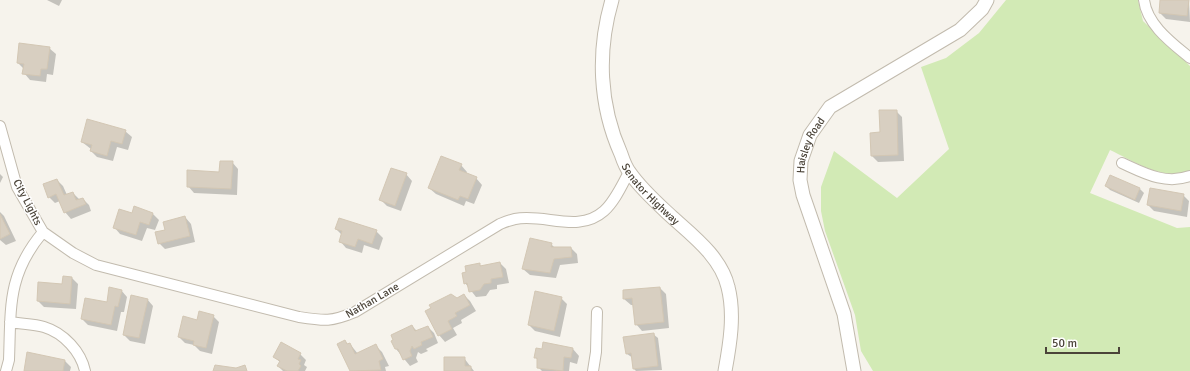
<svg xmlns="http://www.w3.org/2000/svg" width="1190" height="371" viewBox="0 0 1190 371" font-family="Signika,sans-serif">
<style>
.green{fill:#d2eab5}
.shadow{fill:#0003}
.building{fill:#d8cfc1;stroke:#d3c7b4}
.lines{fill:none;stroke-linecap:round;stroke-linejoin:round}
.minor-casing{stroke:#c2bbae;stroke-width:12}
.tertiary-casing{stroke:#c2bbae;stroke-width:15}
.minor{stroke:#fff;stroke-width:10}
.tertiary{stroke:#fff;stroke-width:13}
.labels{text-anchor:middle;stroke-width:3;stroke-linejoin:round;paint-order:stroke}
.street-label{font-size:11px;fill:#4b4439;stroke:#fff}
</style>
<rect width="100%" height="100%" fill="#f6f3ec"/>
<!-- green -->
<path class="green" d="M1006,0h132l5,21 47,45v107c-30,6 -53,-10 -80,-23l-20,43 87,35 13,-1v144h-317l-12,-20 -6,-36 -30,-84 -4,-20v-24l13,-36 63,47 52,-49 -28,-82 25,-9 33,-25z"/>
<!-- shadow -->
<path class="shadow" d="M47,0h15l-3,6z
M1161,0l28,1 1,21 -24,-3 -6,-6z
M49,48l7,6 -3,21 -6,-1 -1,8 -16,-2 -6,-7v-4l-6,-6z
M896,111l6,6 2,44 -26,1 -6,-6z
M125,131l7,6 -4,13 -11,-3 -4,14 -16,-4 -6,-6v-2l-9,-7z
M232,162l6,7 -1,26 -43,-2 -6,-7 32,-13z
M461,165l6,7 -1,2 10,4 6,7 -8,19 -8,-3 -2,5 -28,-12 -7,-6z
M0,174l3,3 -3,6z
M406,174l6,7 -11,30 -14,-5 -6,-6z
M1110,176l30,13 4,4 -5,10 -29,-13 -4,-4z
M57,180l6,6 4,9 6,-2 6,6h4l6,6 2,6 -20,8 -6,-7 -5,-11 -5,2 -6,-6z
M1183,195l6,6 -2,16 -33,-6 -6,-6z
M0,212l4,4 12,25 -10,4 -6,-5z
M153,214l6,6 -4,10 -8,-2 -5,13 -22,-7 -6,-7 18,-12z
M185,217l6,7 4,18 -30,7 -6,-6z
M336,229l40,2 7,7 -4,12 -15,-5 -2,8 -16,-5 -6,-7 2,-6z
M551,244l4,4h16l6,6 1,9 -18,2 -4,13 -26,-3 -7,-6z
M500,263l6,6 3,14 -12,2v4l-7,1 -4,6 -10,1 -11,-14 14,-19 3,3z
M72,278l6,6 -2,25 -32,-2 -6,-6z
M660,288l6,6 3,34 -27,3 -6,-7 -2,-19h-3l-7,-6z
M121,290l6,7 -3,15h-3l-4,19 -29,-6 -6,-6 25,-16z
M464,295l6,6 6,10 -15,9 1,3 -9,5 4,7 -12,7 -6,-7 17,-36z
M561,298l6,6 -7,33 -25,-6 -6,-6z
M147,299l6,7 -8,38 -15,-3 -6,-6z
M213,316l6,6 -7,32 -12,-3 -6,-6 -9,-2 -6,-6 19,-16z
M412,326l6,6 10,-5 6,6 4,10 -12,6 2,2 -7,3 -3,-2 -2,6 2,4 -8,4 -14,-17z
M653,334l5,4 4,32 -26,1 -2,-2 -1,-11 -6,-4z
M345,341l3,4 2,-1 8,10 18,-8 6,6 7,14 -4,1 1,4h-35l-13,-27z
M573,349l6,7 -2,8 -7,-2 -1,9h-27l-4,-4v-7l-3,-3z
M300,354l6,6 -2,5 3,2 -2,4h-22l-5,-5 2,-4 -6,-5z
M464,358l10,13h-29z
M65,361l6,6 -1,4h-45z"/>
<!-- building -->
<path class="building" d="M1160,0h29l-2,16 -28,-3z
M19,43l31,4 -3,22h-6l-1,7 -18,-2 2,-10 -7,-1z
M879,110h18l1,45 -27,1 -1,-23 10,-1z
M87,119l39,11 -4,14 -11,-3 -4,15 -17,-5 2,-6 -11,-3z
M441,156l21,8 -3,6 18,7 -9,22 -8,-3 -2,4 -30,-12z
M220,161h13l-2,28 -44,-2v-17l32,2z
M391,168l16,5 -12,33 -16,-6z
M1110,175l30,13 -5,12 -30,-14z
M57,179l7,16 9,-3 3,8 7,-2 3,6 -22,9 -8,-19 -8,4 -5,-14z
M1150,188l34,6 -3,17 -34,-6z
M134,206l19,7 -4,12 -9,-3 -4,13 -23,-7 6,-19 13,4z
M0,214l10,20 -10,5z
M185,216l5,20 -32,8 -3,-12 10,-2 -2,-8z
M339,218l38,12 -5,14 -14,-5 -3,8 -16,-5 3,-11 -7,-2z
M530,238l22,5 -1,4h20l1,10 -18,2 -4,14 -28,-4z
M500,262l3,15 -12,2v4l-7,1 -4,6 -11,2 -2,-9 -3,1 -2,-11 4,-1 -1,-6 15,-3v3z
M63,276l9,1 -2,27 -33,-3 1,-19 24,2z
M109,287l13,3 -4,17 -3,-1 -4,19 -30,-6 4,-21 22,4z
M660,287l4,35 -29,3 -3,-27 -9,1v-9z
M535,291l27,6 -8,34 -26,-6z
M451,294l6,4 7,-4 6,11 -15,8 2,3 -9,5 4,8 -14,7 -13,-25 6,-3 -2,-3z
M131,295l17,4 -9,39 -16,-3z
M199,311l15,4 -8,33 -13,-3 1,-4 -16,-4 5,-21 14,4z
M412,325l3,6 13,-5 5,11 -12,5 1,3 -8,4 -2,-3 -2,5 2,5 -9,4 -5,-11h-3l-4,-8 2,-1 -2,-5z
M654,333l4,33 -25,3 -2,-16 -5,1 -3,-17z
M345,340l2,4 3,-1 5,11 21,-10 7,15 -4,2 2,9 -31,1 -13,-27z
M281,342l20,11 -3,6 3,1 -2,4 2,2 -3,5h-11l-10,-5 3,-5 -7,-4z
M543,342l30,6 -2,10 -7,-1 -1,14 -26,-3v-10h-3l2,-10 6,1z
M27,352l38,8 -2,11h-39z
M444,357h21v9h6v5h-27z
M215,365l21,3 9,-3 2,6h-34z"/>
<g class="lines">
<!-- minor casing -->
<g class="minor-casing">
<path id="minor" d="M1144,0c3,25 28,43 46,58
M0,126l17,61 26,45 30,21 23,12 203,52c26,4 32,5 56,-5l145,-88c5,-2 10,-4 15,-5 30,-6 63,15 89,-8 11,-10 18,-26 25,-39
M1122,163c22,10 43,22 68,13
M10,322c11,2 24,2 34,5 20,6 37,25 41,44
M6,371l3,-11c2,-53 -2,-85 34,-128
M593,371l3,-19 1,-40"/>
</g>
<!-- tertiary casing -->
<g class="tertiary-casing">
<g id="tertiary">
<path id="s1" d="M612,0c-15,51 -13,105 9,154 2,6 5,14 9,19 12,17 27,30 42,44 21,19 49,40 56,70 7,27 2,57 -3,84"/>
<path id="s2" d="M854,371l-10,-57 -41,-119 -3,-15 1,-19 9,-26 20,-28 130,-77 22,-21 5,-9"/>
</g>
</g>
<!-- minor -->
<use href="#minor" class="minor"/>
<!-- tertiary -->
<use href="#tertiary" class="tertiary"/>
</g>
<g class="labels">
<!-- street labels -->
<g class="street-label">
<text dy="4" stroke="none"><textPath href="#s2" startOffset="236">Haisley Road</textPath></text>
<text dy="4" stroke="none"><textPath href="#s1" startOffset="208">Senator Highway</textPath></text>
<text transform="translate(28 202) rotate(63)" y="4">City Lights</text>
<text transform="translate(372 300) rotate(-30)" y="4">Nathan Lane</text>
</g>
</g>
<!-- scale -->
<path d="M1046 347v6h73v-6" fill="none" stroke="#4b4439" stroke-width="2"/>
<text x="1052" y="347" font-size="12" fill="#4b4439" stroke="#ffffff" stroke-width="3" paint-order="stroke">50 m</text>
</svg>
